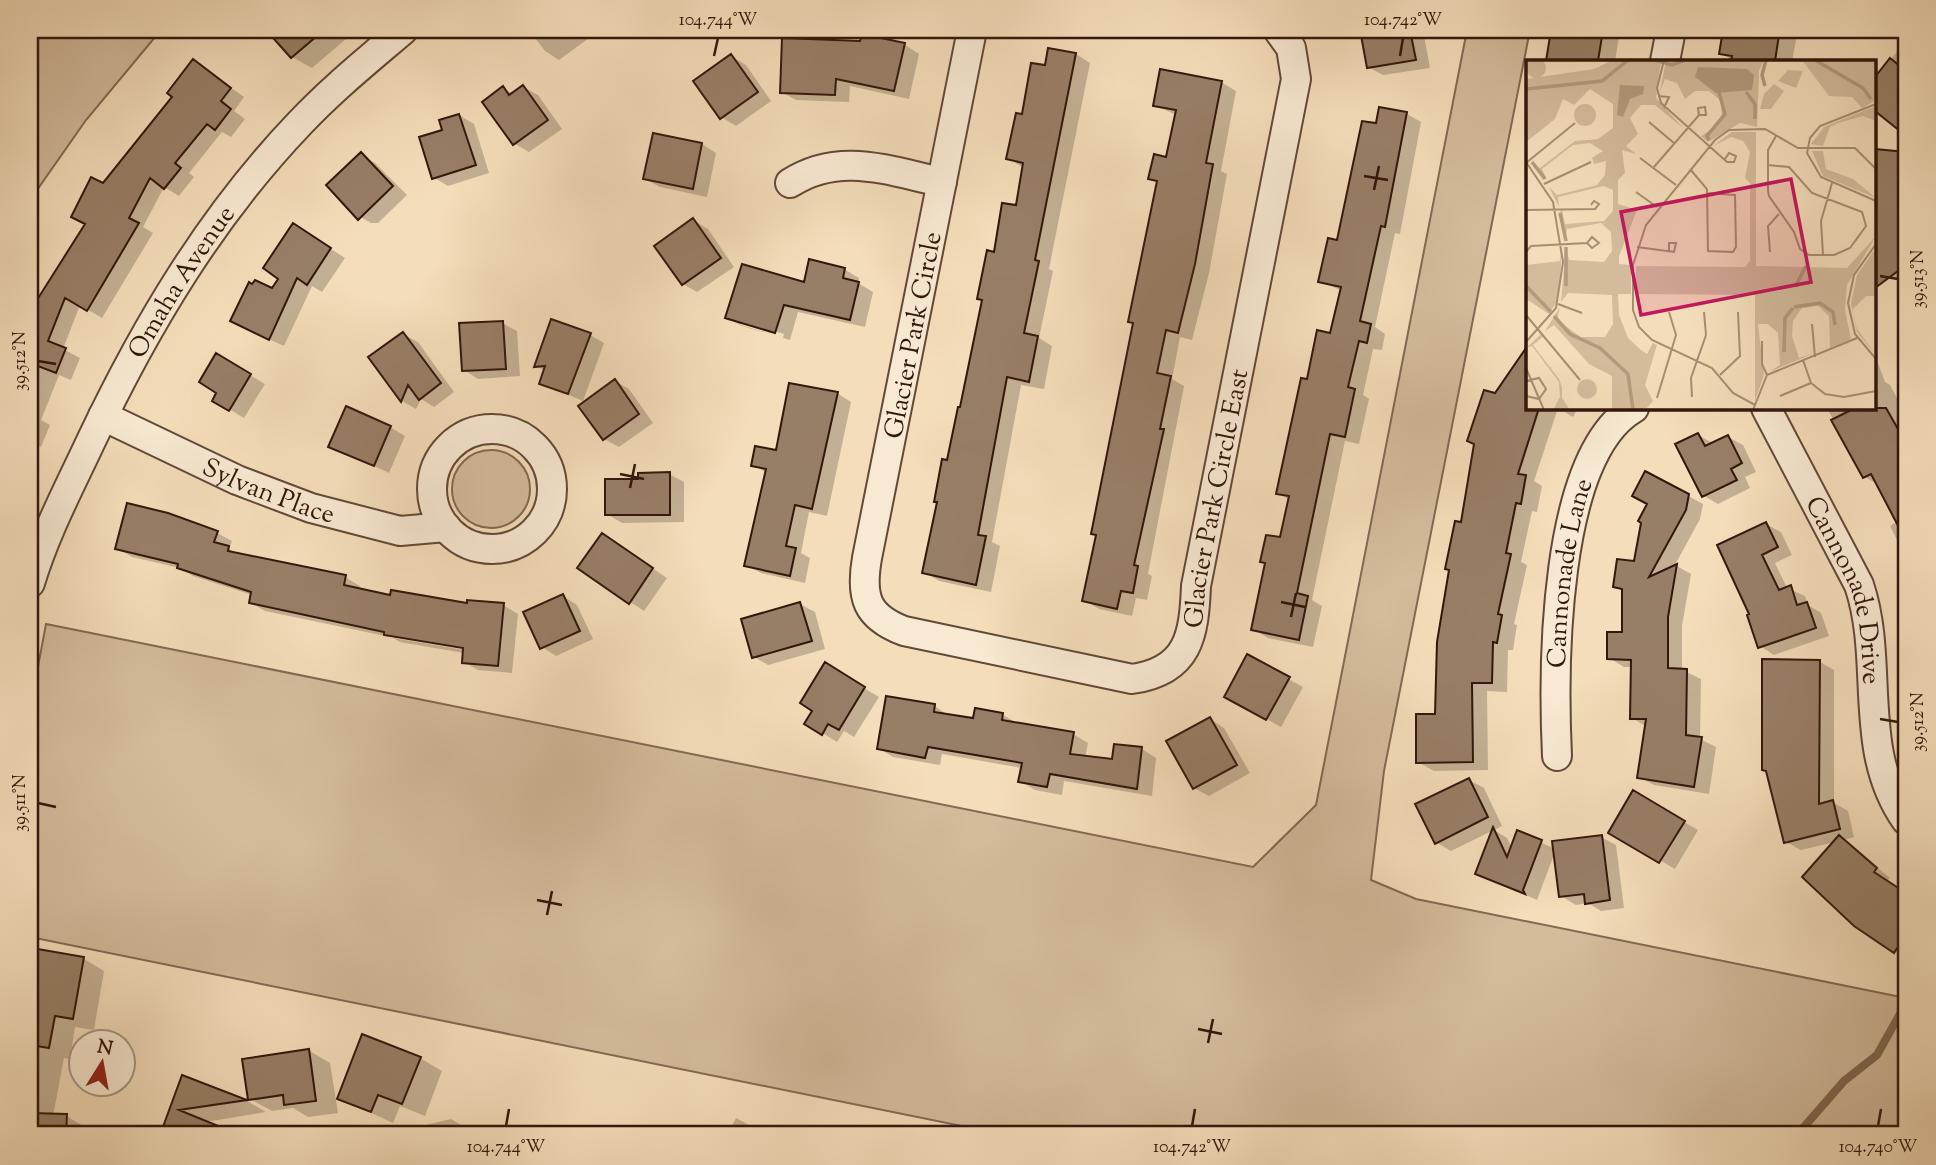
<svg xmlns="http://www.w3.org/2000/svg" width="1936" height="1165" viewBox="0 0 1936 1165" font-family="'Sorts Mill Goudy',serif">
	<rect width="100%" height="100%" fill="#f4ddba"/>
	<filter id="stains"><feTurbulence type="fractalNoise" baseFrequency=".00286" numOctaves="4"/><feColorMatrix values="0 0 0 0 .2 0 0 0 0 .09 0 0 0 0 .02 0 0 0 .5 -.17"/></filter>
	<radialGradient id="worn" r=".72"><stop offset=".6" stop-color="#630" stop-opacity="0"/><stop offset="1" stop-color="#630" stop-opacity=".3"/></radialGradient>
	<!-- green -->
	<path fill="#d3bb9c" stroke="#826954" stroke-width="2" d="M30 30H161L86 120 30 200Z
		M1467 30H1530L1384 771 1371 880 1416 899 1906 998V1135H1006L30 937V709L46 624 1253 867 1316 805Z
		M452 489a39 39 0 1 1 78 0a39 39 0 1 1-78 0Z"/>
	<!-- shadow -->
	<path fill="#0003" fill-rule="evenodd" d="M269 30H337L346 39 312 68 292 57Z
		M529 30H600L559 60 545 51Z
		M1362 30H1423L1430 68 1383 75 1368 67Z
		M1559 30H1631L1629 39 1619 37 1615 61H1547L1549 53 1554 54Z
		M1725 30H1798L1792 61H1733L1721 53Z
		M863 36 905 45 919 54 909 99 850 86 849 102 796 100 782 92 862 43Z
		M1906 40V134L1875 109V80Z
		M1076 54 1090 63 1049 269 1053 271 1039 338 1052 346 1044 389 1021 385 992 542 1000 546 991 592 939 581 924 572 995 254 1017 207 1022 167 1008 158 1046 67Z
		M731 56 746 65 771 101 736 126 721 117Z
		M193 61 244 97 234 111 245 119 231 137 222 132 189 173 194 177 179 196 164 187 143 227 153 233 102 318 80 305 63 349 80 358 71 380 59 375 41 420 50 425 41 447 30 443V315L87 224 104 186 174 97Z
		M1221 82 1236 91 1221 171 1227 174 1209 273 1192 340 1180 337 1172 379 1184 386 1148 574 1152 576 1147 600 1136 598 1132 616 1099 609 1084 600 1158 183 1150 178 1167 159 1176 115 1155 105Z
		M523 87 538 95 562 129 529 152 515 144 503 88 513 94Z
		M1381 109 1407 114 1421 122 1400 234 1395 233 1375 327 1385 334 1382 350 1373 349 1363 395 1369 399 1359 444 1345 441 1312 600 1322 606 1313 647 1268 638 1253 629 1281 539 1290 500 1278 493 1308 381 1332 335 1342 291 1320 281 1338 242Z
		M459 115 474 124 489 173 448 186 433 177 444 131Z
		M654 135 702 144 716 153 707 197 660 187 645 179Z
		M1875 150 1906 154V208L1875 205Z
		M361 155 375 163 407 195 378 223H371L355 214Z
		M1901 209 1906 212 1904 285 1890 276 1875 256V228Z
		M693 220 708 229 734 267 697 292 683 284Z
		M308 234 345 258 322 292 312 286 284 346 250 331Z
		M844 269 859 278 858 283 873 292 865 327 798 312 790 340 742 326 727 318ZM741 321 784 334 783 338 741 325Z
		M502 323 517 331 520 376 478 379 464 370Z
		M403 334 418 342 454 392 434 407 421 399 416 409 402 401 370 358Z
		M590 335 604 343 583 401 541 383 545 371 536 366Z
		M1528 348V408H1578L1573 417 1558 408 1534 481 1542 486 1537 512 1532 511 1521 562 1527 565 1514 624 1517 625 1513 650H1508L1507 692 1487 691 1488 770 1434 771 1418 762 1437 716 1462 524 1496 395Z
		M216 355 265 384 244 418 214 400 219 392Z
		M1875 355 1885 382 1890 385 1906 415V551L1901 548 1890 526 1898 521 1879 485 1865 477 1827 408H1875Z
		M615 381 629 389 653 423 619 447 604 439Z
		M837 393 851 402 827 516 809 512 801 553 810 558 805 583 761 573 746 565 767 473 753 465 778 452Z
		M390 427 405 436 389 473 331 446Z
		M1698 435 1713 443 1728 437 1743 445 1756 472 1745 477 1750 488 1718 504 1704 496Z
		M1646 473 1703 504 1700 519 1675 565 1691 574 1682 626V670L1701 679 1700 739 1716 747 1709 794 1654 785 1639 777 1647 727 1632 718 1633 667H1624L1609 658 1624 634V592L1615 586 1636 563 1649 504Z
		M669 474 684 482V522L622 523 607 514 640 481Z
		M1766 524 1781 532 1792 555 1775 563 1787 588 1805 596 1808 605 1821 613 1829 636 1774 655 1760 646 1752 615Z
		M217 533 232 541 229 549 240 555 345 577 360 586 359 590 392 597 503 605 518 614 512 673 478 670 464 662V653L400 642 393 638 471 651 472 647 386 633 390 637 265 611 251 603 252 595 193 576 180 568 132 557 117 548Z
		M603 535 667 578 644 611 630 602Z
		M563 596 577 605 593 639 556 656 542 647Z
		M800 604 815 612 825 649 768 665 754 657Z
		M1248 657 1303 687 1281 727 1241 705Z
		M1820 662 1834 670V803L1848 811 1854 837 1844 840 1890 878 1887 881 1906 894V957L1895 951 1835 842 1801 850 1786 842 1769 773 1763 769Z
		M825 665 879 697 854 737 844 731 837 742 806 723 814 710Z
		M935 706 949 716 975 720 1003 715 1017 723 1073 734 1088 743 1085 758 1114 761 1142 749 1156 758 1152 796 1064 781 1062 795 1035 790 1020 781 1022 768 942 754 940 765 893 757 878 748Z
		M1210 719 1224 728 1250 773 1209 796 1194 788Z
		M1469 780 1484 788 1502 826 1451 851 1436 842Z
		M1634 793 1698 830 1675 869 1611 832Z
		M1494 830 1507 838 1512 848 1518 832 1555 849 1601 837 1616 845 1624 908 1601 911 1588 903 1576 905 1561 896 1555 852 1537 900 1477 873Z
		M34 950 84 959 104 971 94 1030 75 1027 70 1059 64 1058 53 1116H66L87 1128 86 1135H30V974Z
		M308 1050 330 1063 338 1113 308 1117 293 1108 272 1111 250 1099Z
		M420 1058 442 1071 425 1116 400 1106 393 1123 339 1098Z
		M183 1078 247 1101 266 1112 205 1122 239 1135H165L162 1134Z
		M736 1118 768 1135H727Z
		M451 1119 470 1130 471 1135H423L421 1126Z"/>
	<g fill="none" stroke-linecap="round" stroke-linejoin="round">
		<!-- stream -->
		<path stroke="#7f6650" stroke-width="8" d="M1797 1135 1844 1081 1877 1055 1906 1003"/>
	</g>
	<!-- building -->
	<path fill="#977e66" stroke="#32170b" stroke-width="2" d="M266 30H324L291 58Z
		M1360 30H1410L1416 60 1367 68Z
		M1551 30H1603L1598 61H1546Z
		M1723 30H1748L1779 35 1775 61H1731L1732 56 1719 54Z
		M862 34 905 43 894 91 836 79 835 95 780 93 782 38 860 41Z
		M1048 48 1076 53 1035 260 1039 261 1024 333 1038 336 1029 382 1007 377 978 535 986 536 976 585 922 573 937 502H934L942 459 947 460 958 407H960L982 300 977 299 987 250 994 252 1002 203 1016 205 1023 163 1006 159 1016 113 1022 114 1031 63 1045 65Z
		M731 54 758 92 720 119 693 81Z
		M1890 58 1906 71V136L1875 111V77Z
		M193 59 231 88 221 101 231 109 215 130 207 124 175 163 181 168 164 189 150 178 129 218 139 223 87 311 65 298 48 341 66 348 56 373 38 366 30 384V311L85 224 71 217 91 177 103 183 172 97 167 93Z
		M1160 69 1222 81 1206 163 1213 164 1195 264 1178 333 1166 330 1157 373 1171 376 1160 429H1164L1134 565 1138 566 1133 593 1121 591 1117 609 1082 601 1096 535 1091 534 1133 323 1128 322 1157 181 1148 179 1154 154 1166 157 1176 110 1153 106Z
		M523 85 548 120 513 145 482 102 503 86 509 95Z
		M1379 107 1407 112 1385 227 1381 226 1360 321 1371 324 1367 343 1359 341 1348 387 1355 389 1345 437 1330 434 1297 593 1308 596 1299 640 1251 630 1265 563 1260 562 1266 535 1280 537 1289 496 1276 494 1301 378 1307 379 1317 330 1330 333 1341 287 1318 282 1328 238 1337 240 1362 121 1376 123Z
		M459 114 476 165 432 179 419 137 442 130 439 120Z
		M653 133 702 143 693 189 643 179Z
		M1875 149 1906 152 1899 234 1906 229V265L1875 288Z
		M361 152 393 186 358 220 326 185Z
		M693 218 721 258 682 285 654 246Z
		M293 223 331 248 307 285 297 278 269 340 230 321 249 282 252 284 255 280 272 288 278 279 263 268Z
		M809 259 845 268 843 278 859 282 850 320 784 305 775 333 725 318 742 264 804 282Z
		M551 319 591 333 568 394 539 384 545 366 534 367Z
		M503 321 506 369 462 371 459 323Z
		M403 332 441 383 419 400 408 385 401 402 368 357Z
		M1528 345V408H1539L1518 474 1526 475 1521 504 1516 503 1506 553 1511 554 1498 614 1502 615 1497 643 1493 642 1492 683H1472L1473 762 1416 763V714H1435L1437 642 1449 570 1445 569 1455 521 1461 522 1474 444 1467 441 1484 390 1495 393Z
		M216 353 251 374 229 411 212 401 216 393 199 382Z
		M615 379 639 414 603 440 578 406Z
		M789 383 838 392 812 509 795 505 786 546 796 548 790 576 744 566 766 469 751 466 755 446 776 450Z
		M346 406 391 426 374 466 328 447Z
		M1855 408H1886L1906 443V541L1871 474 1863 478 1831 420Z
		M1698 433 1705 446 1728 435 1742 463 1731 469 1737 480 1702 497 1675 444Z
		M1645 471 1689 494 1686 510 1649 577 1677 564 1668 617V668L1687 669 1686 735 1702 737 1694 787 1637 778 1646 719H1630L1631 660 1607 659V632H1622V589L1613 587 1617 559 1634 561 1641 523 1638 521 1647 504 1632 496Z
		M670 472V515H605V479H638V473Z
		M127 503 168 513 218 531 214 542 229 546 228 551 346 575 344 585 390 595 391 590 467 603V600L504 603 498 666 462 663 463 648 384 635V632L249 603 251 592 177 568 178 564 115 549Z
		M1766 522 1778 547 1762 555 1779 590 1791 585 1797 605 1807 602 1816 628 1758 648 1747 615 1749 614 1717 545Z
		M602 533 653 568 629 604 577 568Z
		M563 594 580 631 540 649 523 612Z
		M800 602 812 641 752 658 741 619Z
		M1247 654 1290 677 1266 720 1224 697Z
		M1762 659 1820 660 1819 804 1833 800 1840 829 1784 843 1766 771 1762 770Z
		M825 662 865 687 839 730 828 724 822 735 804 724 812 711 800 703Z
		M886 696 935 704 934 712 973 718 975 708 1003 713 1002 720 1074 732 1070 754 1112 759 1114 744 1142 747 1137 789 1050 774 1047 787 1018 782 1022 763 928 747 925 758 877 749Z
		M1210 717 1237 765 1193 789 1166 741Z
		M1469 778 1488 817 1435 844 1415 804Z
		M1633 790 1685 821 1659 863 1608 833Z
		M1493 827 1507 857 1517 830 1542 840 1523 890 1525 894 1475 874Z
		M1602 835 1610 900 1585 904 1584 894 1559 897 1552 841Z
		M1839 835 1877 868 1874 872 1906 893V934L1894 953 1854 926 1802 877Z
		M32 948 84 957 73 1019 55 1016 49 1048 30 1045Z
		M362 1034 421 1057 402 1104 378 1095 371 1112 337 1099Z
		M309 1049 316 1101 284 1105 283 1095 248 1100 242 1059Z
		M182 1075 247 1100 179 1110 240 1135H160Z
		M30 1113 67 1114 66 1135H30Z"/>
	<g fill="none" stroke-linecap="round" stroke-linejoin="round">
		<!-- minor casing -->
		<g stroke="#624837" stroke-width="32">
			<g id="minor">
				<path id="s1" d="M972 30 867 558C860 598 867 617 904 631L1132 679C1189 671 1194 635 1196 586L1296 79 1291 48 1278 30"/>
				<path d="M1665 61 1671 30"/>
				<path d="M790 183C840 151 888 171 942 182"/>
				<path id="s2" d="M1766 408 1859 585C1885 662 1856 749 1906 820"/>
				<path id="s3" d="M103 416 237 480 311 508 400 531 446 527"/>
				<circle cx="492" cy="489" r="60"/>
				<path id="s4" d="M30 583C45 533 69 488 91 441 146 325 211 216 300 123 332 89 368 60 403 30"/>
				<path id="s5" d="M1557 756C1553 672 1552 455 1634 408"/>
			</g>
		</g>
		<!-- minor -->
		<use href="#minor" stroke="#f8e9d2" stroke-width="28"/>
	</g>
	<!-- ticks -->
	<path fill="none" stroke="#32170b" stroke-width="2.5" d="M714 56 718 38M1400 56 1403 38M1364 176 1388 180M1374 190 1379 166M1880 276 1898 279M38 361 56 364M620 474 644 479M630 488 635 464M1281 602 1305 607M1291 617 1296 593M1880 719 1898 722M38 803 56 807M537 900 562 905M547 915 552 891M1198 1029 1222 1034M1208 1043 1213 1019M506 1126 509 1109M1192 1126 1195 1109M1878 1126 1881 1109"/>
	<g text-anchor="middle" stroke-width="6" stroke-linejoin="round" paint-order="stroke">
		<!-- street labels -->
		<g font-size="26" fill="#32170b" stroke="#f8e9d2">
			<text dy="9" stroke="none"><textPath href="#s4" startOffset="338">Omaha Avenue</textPath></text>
			<text transform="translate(912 335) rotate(-79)" y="9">Glacier Park Circle</text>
			<text dy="9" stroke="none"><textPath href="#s3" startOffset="182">Sylvan Place</textPath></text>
			<text dy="9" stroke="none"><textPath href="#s1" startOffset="1080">Glacier Park Circle East</textPath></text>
			<text dy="9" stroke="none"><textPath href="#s5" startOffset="184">Cannonade Lane</textPath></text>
			<text dy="9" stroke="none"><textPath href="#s2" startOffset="201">Cannonade Drive</textPath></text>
		</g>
	</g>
	<!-- overview -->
	<g transform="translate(1526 60)">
		<rect width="350" height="350" fill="#f4ddba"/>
		<path d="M0 8a10 10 0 1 1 20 0a10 10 0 1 1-20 0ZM87 0H135L130 38 157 68 129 45H115L104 58 112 74 100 86 110 94 96 90 99 113 92 120V144L111 150 93 196V204L105 205V234H92L93 255 102 278 115 290 121 294 127 283 131 285 119 325 127 341 119 350H86V316L63 304 28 265 19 271 34 247 31 260 55 277H79L87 264 86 235 42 233 35 242 40 186 43 200 78 202 86 191 85 172 75 163 41 169 39 182 33 153 36 150 39 164 78 161 87 151V130L78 126 32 137 33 147 23 127 31 135 71 125 79 115 80 101 68 104 66 98 77 91 64 83 47 85 16 109 21 120 5 103 14 108 49 81 72 79 87 68V44L64 29 48 45 37 39 29 59 0 82V19L68 9ZM140 0H238L233 11 231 67 214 63 182 82 175 76 190 66 196 54 194 40 183 31H169L159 39 151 23 139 19 134 32ZM276 0H350V40L336 48 326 37 303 36ZM262 10 277 11 270 28 252 21ZM248 24 258 31 245 49H234L238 34ZM48 55a11 11 0 1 1 22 0a11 11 0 1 1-22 0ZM350 46V61L337 56 312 63 304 67 297 86 285 84 298 67ZM206 72H230V206L321 208 350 176 321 225 319 250 325 279 304 288 303 256 292 246 276 248 267 261 266 276 273 298 286 294 243 312 254 305 252 273 242 264H232L238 315 229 341V235L110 234V206L219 207 224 201V123L219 118 224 92 217 81 205 77 187 86ZM286 91H297L300 109 327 119 350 138 297 116ZM34 187 35 206 31 241 16 266 23 254 0 239V205L34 201ZM350 188V236H340L326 250 331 269 350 295 331 272 325 244 331 215ZM15 274 18 276 7 285 33 319 36 327V338L44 350H27L34 337 33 322 6 286 0 288ZM51 329a10 10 0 1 1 20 0a10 10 0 1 1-20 0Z" fill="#d3bb9c"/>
		<path d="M172 7 221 9 228 15 226 30 190 33 169 17ZM94 25 118 26 117 34 104 39 97 57 91 55Z" fill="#b29a7e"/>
		<path fill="none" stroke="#b29a7e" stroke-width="3.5" d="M129 0 146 5 159 0M289 0 337 28 345 39M239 26 236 15 240 0M0 29 76 21 102 0M220 32 229 44V59M183 80 181 76 199 54 193 32M6 102 19 119M34 153 40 181M0 226 25 252M40 226V187M269 227 280 206M268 247 294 243 307 252 309 265M28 256 44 274 74 288 102 314 107 350M258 292 259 258 267 248"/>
		<path fill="none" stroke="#a68e74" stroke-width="2" d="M138 0 131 28 135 43 201 102H208L210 96 203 93 199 99M132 36 143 37 138 48M350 44 294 66 284 78 281 93 295 117 350 141M123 62 148 83M114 98 150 125M0 102 27 142 37 202 30 248 0 282M0 103 49 63M242 105 263 107 286 133 336 152 340 166 324 188 308 195H283L274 189 268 172 243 136 242 131V90L250 76M128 107 173 55H180L179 47 172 48 173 55M164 109 181 129 182 191 207 192 210 187 209 135 181 133M18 124 65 102M110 132 131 147M0 150 69 149 73 144 68 141 65 145M350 184 328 215 322 243 329 274 350 299M111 187 148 192 150 183H143V191M0 192 5 186 61 183 66 177 73 183 66 188 61 183M244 192 242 166 253 154M297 195 295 161 306 123M32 244 56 253M0 255 54 320M286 264 289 297M236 281V304L241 315M277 300 285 323 299 334 318 337 350 331M0 308 18 350M194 315 214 296 212 252M0 321 13 318 20 329 13 339 0 336M254 336 285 323M166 337 165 318 180 275 178 252M131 338 150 275 143 252M229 345 207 333 186 308 126 280 113 267 107 250V205L120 165 189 80 203 70 239 69 272 88H329L350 109M227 350 241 315 331 278"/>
		<path fill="#c2185b" fill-opacity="0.15" stroke="#c2185b" stroke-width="3.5" d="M265 119 285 222 115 255 95 152Z"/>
		<rect width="350" height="350" fill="none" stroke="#32170b" stroke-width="3.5"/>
	</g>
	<!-- margin -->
	<rect width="1936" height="1165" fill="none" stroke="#f4ddba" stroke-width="77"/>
	<!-- north arrow -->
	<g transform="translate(102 1063) rotate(11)"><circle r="33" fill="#f8e9d2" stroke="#a99582" stroke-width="2"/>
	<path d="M0-5L12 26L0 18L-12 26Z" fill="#8f2418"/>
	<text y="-10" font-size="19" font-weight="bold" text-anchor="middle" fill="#32170b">N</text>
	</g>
	<rect x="38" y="38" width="1860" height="1088" fill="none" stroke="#32170b" stroke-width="2.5"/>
	<g font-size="18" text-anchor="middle" fill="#32170b">
		<text x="718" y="25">104.744°W</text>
		<text x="1403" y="25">104.742°W</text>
		<text transform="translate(1917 279) rotate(-90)" y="6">39.513°N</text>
		<text transform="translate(19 361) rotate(-90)" y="6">39.512°N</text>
		<text transform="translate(1917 722) rotate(-90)" y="6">39.512°N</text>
		<text transform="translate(19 803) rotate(-90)" y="6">39.511°N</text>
		<text x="506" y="1152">104.744°W</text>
		<text x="1192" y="1152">104.742°W</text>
		<text x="1878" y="1152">104.740°W</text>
	</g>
	<rect width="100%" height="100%" filter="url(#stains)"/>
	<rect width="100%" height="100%" fill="url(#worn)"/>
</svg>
